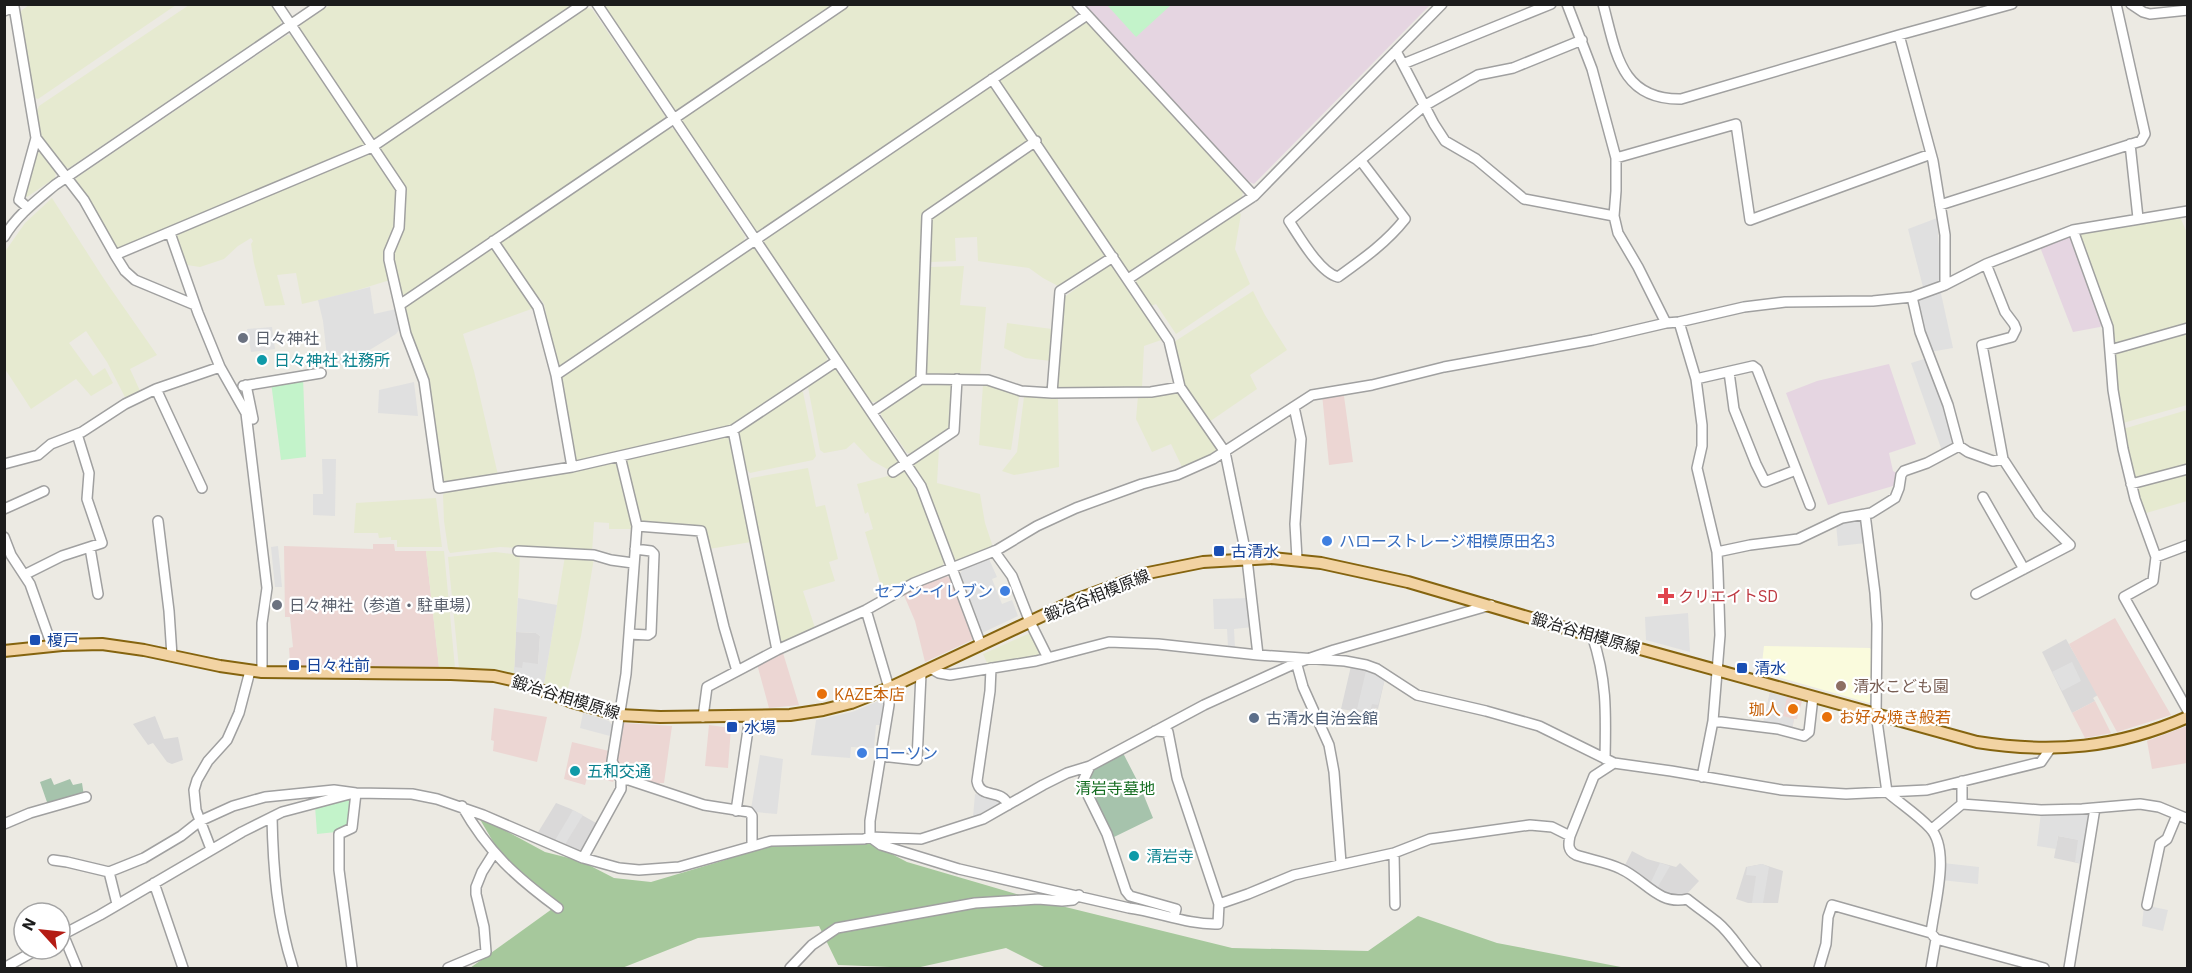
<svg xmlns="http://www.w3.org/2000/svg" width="2192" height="973" viewBox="0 0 2192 973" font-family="'IBM Plex Sans','Noto Sans JP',sans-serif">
	<rect width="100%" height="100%" fill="#eceae3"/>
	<!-- residential -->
	<path fill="#dad9d9" d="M516 632 536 633 540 636 538 665 534 681 514 674Z
		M2066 639 2098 695 2093 698 2095 701 2072 713 2042 652Z
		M1351 666 1367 669 1385 678 1378 709 1375 708 1371 714 1341 709Z
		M155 716 164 739 178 737 183 760 172 764 167 762 153 743 148 745 133 724Z
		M556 803 571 809 598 824 582 850 576 851 537 834Z
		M2058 836 2086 841 2082 864 2054 858Z
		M1632 851 1647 859 1676 867 1680 863 1699 881 1684 897 1663 895 1624 867Z
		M1762 864 1783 871 1778 903H1748L1736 899 1746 867Z"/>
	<!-- commercial -->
	<path fill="#ecd6d3" d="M1340 392 1344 396 1353 462 1329 465 1322 394Z
		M373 544H394L395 551H426L439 667 297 666V662L290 663 289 648 293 647 290 617H285L284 546 373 549Z
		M945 575 950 578 973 637 972 640 925 662 915 621 903 593Z
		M2115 618 2171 715 2117 732 2069 644Z
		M783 653 799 705 769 708 757 664Z
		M1770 692 1802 701 1797 719H1794L1792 730 1763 724Z
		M2095 701 2111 733 2085 738 2072 713Z
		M494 708 547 717 537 762 493 751 494 741 491 740Z
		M624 723 672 726 664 783H660V787L623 775 616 757 620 726Z
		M709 725 731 728 728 768 705 766Z
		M2187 726V763L2152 769 2147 741Z
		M572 742 609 751V767L615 777 613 782 591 776 587 778 585 785 564 779Z"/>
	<!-- industrial -->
	<path fill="#e5d5e1" d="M1082 5H1430L1254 184 1247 181Z
		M2067 236 2072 239 2091 292 2102 324 2100 327 2073 332 2040 247Z
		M1889 364 1916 444 1889 453 1893 471 1897 473 1893 486 1828 505 1786 393 1817 381Z"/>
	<!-- education -->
	<path fill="#fafbdd" d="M1764 646 1870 648 1873 652 1872 700 1869 703 1761 672Z"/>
	<!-- farmland -->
	<path fill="#e6ead0" d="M1070 4 1076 11 1075 17 760 232 755 231 682 123 684 117 849 5Z
		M29 5H176L38 99 33 97 20 14 22 10Z
		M189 5H271L281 20V25L69 168 64 167 42 140 37 111 39 106Z
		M330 5H576L377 139 371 138 299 32 300 25Z
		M602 5H834L679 111 673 109Z
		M586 8 592 9 665 116 663 121 406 296 402 294 393 259 394 250 403 229 406 188 380 151 382 145Z
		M1088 22 1243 192 1242 197 1133 272 1127 271 1000 83 1001 77 1083 23Z
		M287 35 293 36 365 142 364 147 120 248 116 247 84 193 76 183V178Z
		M988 86 993 87 1028 137 1027 143 922 215 918 371 916 377 878 402H871L764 244 765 237Z
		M669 127 674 129 745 236 744 241 561 367 557 365 544 304 540 298 538 299 501 244 502 240Z
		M1030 148 1035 149 1106 253 1105 258 1066 283 1058 286 1043 278 1029 268 978 261 977 237 955 238 956 261 931 262 928 259 931 218Z
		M37 152 42 153 56 172 55 178 27 197 22 195Z
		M368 153 373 154 398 191 390 280 348 293 302 304 296 273 277 275 285 305 265 306 254 263 251 244 253 241 251 238 238 246 224 259 200 267 187 265 177 237 178 232Z
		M52 198 104 279 157 355 130 369 141 393 127 401 107 362 86 331 69 343 93 376 105 368 113 383 91 396 76 379 31 409 5 369 4 253 25 223Z
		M1236 211 1241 214 1235 249 1250 284 1176 334 1156 304 1151 306 1136 283 1137 278Z
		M2180 217 2187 233V324L2117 343 2113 341 2112 325 2078 237 2080 233 2129 223Z
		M490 248 494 249 534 308 463 334 474 371 498 475 446 483 442 480 426 373 407 328 404 309 406 305Z
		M749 248 755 249 828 356 826 362 733 426 577 461 574 459 560 380 562 375Z
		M1110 264 1113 265 1164 339 1144 346 1142 388 1060 389 1056 385 1063 298Z
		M964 266 960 305 986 307 980 376 927 374 923 371 928 271 931 267Z
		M1253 291 1265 315 1287 350 1250 375 1257 389 1209 422 1183 385 1174 342Z
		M1007 323 1052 329 1051 361 1025 358 1004 348Z
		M2187 333V405L2123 423 2117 388 2114 356 2118 353Z
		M831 368 837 369 898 460 897 465 892 468 887 469 871 460 854 442 846 449 824 453 820 450 808 387 810 383Z
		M921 381 949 383 952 386 949 429 912 454 907 453 881 415V408Z
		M983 384 1016 393 1019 397 1011 450 979 445Z
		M798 390 803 392 816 456 813 460 750 473 746 469 739 434 740 430Z
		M1174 391 1179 393 1217 448 1216 453 1183 469 1171 444 1152 452 1136 419 1138 396Z
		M1028 394 1058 397 1059 467 1014 475 1002 471 1017 452 1024 397Z
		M2187 410V465L2139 479 2134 476 2123 429Z
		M727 434 732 438 751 542 709 549 704 527 641 523 638 521 626 463 628 458Z
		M935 446 939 448 937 483 980 494 985 523 992 544 990 549 959 561 955 560 927 488 914 466 915 459Z
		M615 462 619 464 634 529H609V523L594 522 592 552 500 547 450 553 448 549 444 521 443 495 446 491Z
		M808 468 816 507 825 505 838 559 829 562 835 581 803 591 815 628 783 643 780 641 749 482 751 478Z
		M900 469 904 470 921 499 944 562 942 568 914 578 884 596 865 532 873 529 868 512 865 514 857 484 892 475Z
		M2187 473V501L2143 514 2138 491 2140 487Z
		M436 498 442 547H397V540H391V537L379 538 378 533H354L356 503Z
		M426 551H444L455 668 439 667Z
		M495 552 520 555 514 674 483 669 459 668 448 557Z
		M565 556 594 558 581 636 567 692 544 684Z
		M1032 632 1044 656 988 665 983 654Z"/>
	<!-- forest -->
	<path fill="#a6c89c" d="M478 816 545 852 581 861 614 878 651 882 725 860 755 846 869 842 907 862 1037 900 1232 948 1368 951 1418 916 1497 943 1626 968H1046L1006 948 916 968 838 965 819 926 698 938 622 968H470L552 909 512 874Z"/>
	<!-- cemetery -->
	<path fill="#a6c3ac" d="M1123 753 1140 786 1153 818 1112 838 1086 785C1089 766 1108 760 1123 753Z
		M51 778 54 785 70 779 73 785 82 783 84 796 48 805 40 782Z"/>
	<!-- park -->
	<path fill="#c3f3ca" d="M1107 5H1171L1136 37Z
		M303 377 306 457 281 460 271 382Z
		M348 800 352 802 350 825 336 832 317 834 315 806Z"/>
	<!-- parking -->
	<path fill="#e0e0e0" d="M1937 218 1941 277 1939 281 1923 287 1908 229Z
		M370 287 374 314 396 309 399 330 396 334 348 363 331 368V365L328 366 323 321 318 300Z
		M1940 289 1953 348 1930 352 1922 328 1917 300Z
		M272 327 275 349 251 352 247 329Z
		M1927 358 1944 404 1955 442 1953 446 1946 450 1941 448 1911 363Z
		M414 382 418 416 378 413 379 390Z
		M322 459H336L335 516 313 515V494H323Z
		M1863 519 1866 543 1838 546 1836 523Z
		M278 546 282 587H275L271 547Z
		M989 559 997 577 992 579 1002 604 1012 600 1018 616 982 633 960 574 963 569Z
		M518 598 557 605 544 684 534 681 535 679 514 674V667L522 668 523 662 538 664 540 636 536 633 516 632Z
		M1250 598 1253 627 1234 629 1235 648 1228 647 1227 629H1214L1213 599Z
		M1688 613 1690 652 1646 640 1645 617Z
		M2072 662 2081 681 2062 691 2052 672Z
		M1366 671H1373L1379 675V678L1385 679 1378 705 1372 704 1370 712 1357 709Z
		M1770 692 1787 697 1783 716 1794 719 1792 730 1763 724Z
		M879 701 885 702 881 725H876L874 748 851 747 850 758 811 755 816 720 852 712Z
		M583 713 609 721 612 725 610 736 580 728Z
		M760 755 783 759 777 814 754 812 751 809Z
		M975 794 999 798 1002 799 1001 804 973 817Z
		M573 810 583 815 564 846 554 842Z
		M2088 811 2091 815 2082 864 2075 862 2078 840 2058 836 2056 849 2037 846 2041 812Z
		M1660 863 1670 866 1656 890 1650 884Z
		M1943 863 1979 867 1978 884 1941 880Z
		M1762 864 1769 867 1763 903H1752L1756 876 1746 875 1747 867Z
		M2144 905 2168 910 2163 931 2142 926Z"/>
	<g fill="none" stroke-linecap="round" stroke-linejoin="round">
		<!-- minor casing -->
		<g stroke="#a0a0a0" stroke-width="12">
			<path id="minor" d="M277 4 401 189 399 228 389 252V260L406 334 424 381 439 488 572 467 733 430 837 361
				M597 4 921 486 981 645
				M1077 4 1254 196
				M1567 4 1592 69 1616 158V191L1614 216
				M1603 4C1616 52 1620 100 1681 99L1899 35 2012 4
				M2131 4 2143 12 2150 14 2188 10
				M4 11 14 7 36 138 84 200 115 255 372 147 583 4
				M1899 35 1933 161 1945 235V285
				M1396 51 1434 124 1445 141 1476 159 1524 199 1614 216 1618 233 1638 267 1666 323
				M1403 64 1551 4
				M992 79 1169 341 1180 387 1225 452 1247 559 1258 655
				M2130 144 2138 218
				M1616 158 1736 124 1750 220 1931 154
				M1361 161 1405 219C1386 243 1363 259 1338 277 1320 273 1299 236 1289 221L1424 106 1478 75 1513 68 1582 40
				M1940 205 2141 141 2145 134 2116 4
				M28 208 19 200 36 138
				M2073 230 2108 327 2113 390 2123 449 2135 499 2156 557 2153 581 2124 597 2188 711
				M170 233 198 313 220 367 246 413 267 588 262 623V672
				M4 237C17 215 36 201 55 185L321 4
				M493 241 538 307 556 375 572 467
				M115 255 125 271 135 280 195 305
				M1128 279 1254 196 1442 4
				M1912 297 1920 332 1948 405 1959 446 1968 452 1993 461 2003 459
				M401 304 843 4
				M1679 322 1696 379 1702 425V446L1697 468 1717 552 1718 572 1720 635 1713 721 1702 777
				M2110 350 2188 328
				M1729 372 1734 409 1756 464 1765 482 1796 470
				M556 375 1087 15
				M921 379 927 216 1036 141
				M1696 379 1753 366 1757 369 1810 505
				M246 385 253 419
				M243 386 321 373
				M156 389 202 488
				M1052 393 1060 291 1113 257
				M1294 407 1301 439 1295 524 1297 559
				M872 412 921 379 988 380 1021 391 1052 393 1151 392 1180 387
				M733 430 777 650
				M4 464 38 455 51 444 82 432 125 404 156 389 220 367
				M893 472 954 431 957 379
				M2131 484 2188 469
				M1983 497 2024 569
				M4 509 44 491
				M1865 514 1875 593 1877 624 1876 714 1887 792C1901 804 1918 815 1930 828 1951 850 1934 906 1931 933
				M158 521 169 611 172 656
				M637 526 701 531 724 627 737 671
				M4 537 11 555 30 584 52 646
				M90 548 98 594
				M518 551 594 555 611 560 633 563
				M994 551 1012 576 1030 622 1048 658
				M1717 552 1750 545 1798 539 1842 518 1871 513 1895 498 1899 488 1901 475 1904 471 1927 463 1959 446
				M2156 557 2188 545
				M24 575 62 556 102 543 87 499 89 473 77 434
				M1976 594 2070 545 2039 514 2003 459 1982 345 2012 337 2016 329 2014 324 2005 312 1986 264
				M866 610 889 688V705L870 821V837
				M629 634 648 635 651 633 654 554 651 551 635 549
				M1592 635C1607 680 1606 712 1605 759
				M1295 658 1303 687 1329 745 1334 772 1341 863
				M991 668 990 691 977 781C980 800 1002 788 1008 805
				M932 669 939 673 950 675 1036 661 1109 642 1158 644 1258 655 1345 661 1366 665 1377 669 1417 695 1486 711 1539 726 1614 763 1671 771 1782 790 1846 794 1927 790 2041 762 2050 749
				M703 717 707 687 777 650 866 610 914 583 997 550 1037 526 1076 508 1142 484 1177 475 1213 459 1312 395 1372 385 1444 367 1593 340 1666 323 1679 322 1744 307 1785 302 1873 301 1912 297 1945 285 1986 264 2073 230 2188 211
				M1713 721 1778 729 1804 736 1809 732 1813 697
				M1155 731 1168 732 1177 778 1219 904
				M881 756 917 760 921 674
				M1090 766 1082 783 1107 834 1126 891 1130 896 1176 909 1174 917
				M621 780H629L704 805 749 812 752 816V845
				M1962 804 2041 810 2082 809 2140 804 2159 807 2188 819
				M462 806C488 852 516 877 558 908
				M736 811 750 716
				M272 817C273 869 277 918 293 968
				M4 824 30 813 86 797
				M1932 829 1962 804V781
				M1570 836 1594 776 1614 763
				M870 837 881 845 959 869 1129 908C1159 912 1188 925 1218 924L1219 904 1248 894 1294 875 1394 853 1430 839 1530 825 1552 827 1570 836C1568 845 1568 851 1576 855 1591 860 1607 862 1621 869 1644 879 1659 906 1687 899 1697 907 1707 914 1717 922 1733 935 1742 954 1756 968
				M211 849 196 810 194 790 197 780 208 761 227 740 239 713 250 671
				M1394 853 1395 905
				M583 858 621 789V780L612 761 626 674 637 526 620 456
				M53 860 67 862 109 872 144 858 181 836 200 821 233 806 265 797 334 790 356 793 412 794 437 799 483 815 583 858 619 868 639 870 679 867 771 841 864 839 870 837 921 839 983 819 1043 785 1067 773 1090 766 1204 705 1296 663 1334 650 1491 605
				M109 872 117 904
				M154 883 183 968
				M2147 905 2160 844 2167 839 2177 815
				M63 934 77 968
				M60 936 100 915 242 832 282 812 350 794
				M4 968 38 949
				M352 968 339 870V834L352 828 356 793
				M448 968 486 952 484 927 476 894V887L482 872 494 853
				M790 968 812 945 837 928 975 903 1038 899 1062 901 1073 900 1079 895
				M1819 968 1826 944 1828 917 1832 905 1931 933 1936 939 2044 968
				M1931 968 1936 939
				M2069 968 2095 808"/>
		</g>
		<!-- major casing -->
		<g stroke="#85640f" stroke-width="14">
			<path id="major" d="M4 651 62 645 102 644 144 650 220 666 262 672 451 674 494 676 516 681 572 702 619 715 660 717 790 715 823 710 851 703 889 688 1078 599 1148 573 1203 562 1272 558 1321 563 1408 582 1575 631 1977 742C2053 754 2117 748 2188 717"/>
		</g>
		<!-- minor -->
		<use href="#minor" stroke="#fff" stroke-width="9"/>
		<!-- major -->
		<use href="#major" stroke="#f2d3a3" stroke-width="10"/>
	</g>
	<!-- markers -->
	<g fill="#6b7280" stroke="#fff" stroke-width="2">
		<circle cx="243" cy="338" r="6"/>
		<circle cx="277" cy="605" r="6"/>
	</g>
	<g fill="#0f9aa8" stroke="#fff" stroke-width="2">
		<circle cx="262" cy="360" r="6"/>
		<circle cx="575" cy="771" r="6"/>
		<circle cx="1134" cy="856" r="6"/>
	</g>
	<g fill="#3f7fe0" stroke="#fff" stroke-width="2">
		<circle cx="1327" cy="541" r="6"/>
		<circle cx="1005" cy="591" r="6"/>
		<circle cx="862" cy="753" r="6"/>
	</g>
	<g fill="#1a4fb4" stroke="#fff" stroke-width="2">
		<rect x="1213" y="545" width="12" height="12" rx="3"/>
		<rect x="29" y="634" width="12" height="12" rx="3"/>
		<rect x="288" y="659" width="12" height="12" rx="3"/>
		<rect x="1736" y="662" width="12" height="12" rx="3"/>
		<rect x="726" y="721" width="12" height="12" rx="3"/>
	</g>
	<path fill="#e0444e" stroke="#fff" stroke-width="2" d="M1663 587h6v6h6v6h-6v6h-6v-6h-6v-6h6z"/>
	<circle fill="#8d6e63" stroke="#fff" stroke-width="2" cx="1841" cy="686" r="6"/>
	<g fill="#e8710a" stroke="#fff" stroke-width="2">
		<circle cx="822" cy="694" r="6"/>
		<circle cx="1793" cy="709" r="6"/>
		<circle cx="1827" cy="717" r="6"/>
	</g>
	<circle fill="#5c6f8a" stroke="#fff" stroke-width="2" cx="1254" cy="718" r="6"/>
	<g text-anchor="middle" stroke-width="4.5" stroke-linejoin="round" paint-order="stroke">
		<!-- worship labels -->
		<g font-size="16" fill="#5b616d" stroke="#fff" text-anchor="start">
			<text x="255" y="344">日々神社</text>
			<text x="289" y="611">日々神社（参道・駐車場）</text>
		</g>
		<!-- culture labels -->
		<g font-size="16" fill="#0d838f" stroke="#fff" text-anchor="start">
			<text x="274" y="366">日々神社 社務所</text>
			<text x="587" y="777">五和交通</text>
			<text x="1146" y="862">清岩寺</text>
		</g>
		<!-- shop labels -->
		<g font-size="16" fill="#366cbe" stroke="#fff" text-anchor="start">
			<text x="1339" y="547">ハローストレージ相模原田名3</text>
			<text x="993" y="597" text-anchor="end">セブン-イレブン</text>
			<text x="874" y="759">ローソン</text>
		</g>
		<!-- transit labels -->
		<g font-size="16" fill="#164399" stroke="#fff" text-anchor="start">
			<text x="1231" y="557">古清水</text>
			<text x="47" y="646">榎戸</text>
			<text x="306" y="671">日々社前</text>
			<text x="1754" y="674">清水</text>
			<text x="744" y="733">水場</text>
		</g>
		<!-- street labels -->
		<g font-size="16" fill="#1c1c1c" stroke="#fff">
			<text transform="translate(1097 595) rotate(-22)" y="6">鍛冶谷相模原線</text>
			<text transform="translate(1586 633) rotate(16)" y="6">鍛冶谷相模原線</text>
			<text transform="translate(566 697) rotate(17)" y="6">鍛冶谷相模原線</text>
		</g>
		<!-- health labels -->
		<g font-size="16" fill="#be3a42" stroke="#fff" text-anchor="start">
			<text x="1678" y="602">クリエイトSD</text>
		</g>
		<!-- education labels -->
		<g font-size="16" fill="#785e54" stroke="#fff" text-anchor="start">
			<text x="1853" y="692">清水こども園</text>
		</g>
		<!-- food labels -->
		<g font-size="16" fill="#c56008" stroke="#fff" text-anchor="start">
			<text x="834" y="700">KAZE本店</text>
			<text x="1781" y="715" text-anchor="end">珈人</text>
			<text x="1839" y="723">お好み焼き般若</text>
		</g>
		<!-- service labels -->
		<g font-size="16" fill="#4e5e75" stroke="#fff" text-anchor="start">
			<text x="1266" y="724">古清水自治会館</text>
		</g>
		<!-- park labels -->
		<g font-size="16" fill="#166e22" stroke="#fff">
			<text x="1115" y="794">清岩寺墓地</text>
		</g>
	</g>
	<!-- border -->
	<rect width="2192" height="973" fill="none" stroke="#1c1c1c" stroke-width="12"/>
	<!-- north arrow -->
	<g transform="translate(42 931) rotate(297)"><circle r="28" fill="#ffffff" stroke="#a4a4a4" stroke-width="1.5"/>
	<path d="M0-4.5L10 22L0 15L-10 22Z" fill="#b41c14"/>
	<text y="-9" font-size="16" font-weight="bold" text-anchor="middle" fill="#1c1c1c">N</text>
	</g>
</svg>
